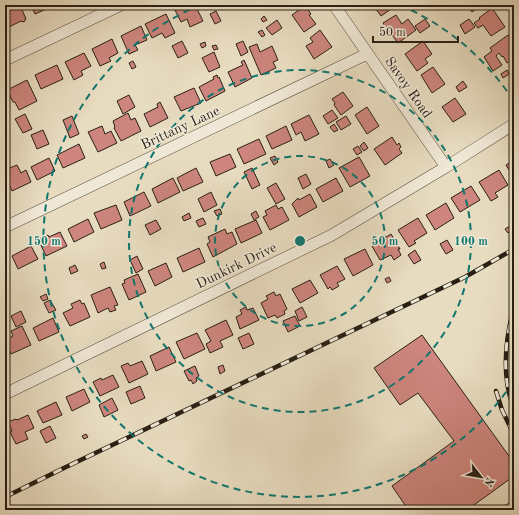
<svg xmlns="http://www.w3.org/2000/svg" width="519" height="515" viewBox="0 0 519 515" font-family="'Old Standard TT',serif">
	<rect width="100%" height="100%" fill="#e8dcc0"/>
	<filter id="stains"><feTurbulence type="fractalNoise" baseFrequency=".005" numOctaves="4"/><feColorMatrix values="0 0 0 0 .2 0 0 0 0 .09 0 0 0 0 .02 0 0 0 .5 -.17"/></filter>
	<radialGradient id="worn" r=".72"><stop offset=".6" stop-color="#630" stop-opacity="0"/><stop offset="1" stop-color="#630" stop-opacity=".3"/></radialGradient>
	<!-- building -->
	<path fill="#cd857d" stroke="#292015" d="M5 5H20L26 19H25V21L22 22 21 21 7 28 5 24Z
		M31 5H55L35 14Z
		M185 5H195L203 21 190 27 187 19 181 22 175 10Z
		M276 5H285L279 9Z
		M373 5H397L381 16Z
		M467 5H482L472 12Z
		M303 7 305 9 307 8 311 14 309 15 316 24 304 32 292 15Z
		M492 8 505 27 491 36 483 25 478 28 474 23 480 19 479 18Z
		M216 11 221 21 215 24 210 14Z
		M166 14 175 33 165 38 162 33 152 38 145 24Z
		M396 15 402 24 408 19 416 30 398 43 383 23Z
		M264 16 267 20 263 22 261 19Z
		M425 19 430 26 420 33 415 26Z
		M469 19 475 27 465 34 460 25Z
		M277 20 282 28 272 35 266 28Z
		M141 26 147 40 135 45 138 50 129 54 121 36Z
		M262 30 265 35 262 37 258 32Z
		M320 30 332 47 314 59 306 46 313 42 310 38Z
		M508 35 514 44V59L507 63 503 56 502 57 499 53 496 56 502 65 493 71 484 57 492 51 490 48Z
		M112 39 118 53 109 58 111 61 100 66 92 49Z
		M182 41 188 53 178 58 172 46Z
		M243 41 248 52 241 56 236 44Z
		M423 41 432 54 425 59 428 63 417 71 405 54Z
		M205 42 206 46 202 48 200 44Z
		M257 44 260 52 272 46 278 60 273 62 276 68 261 75 249 47Z
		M216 45 218 49 214 50 212 46Z
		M214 52 220 67 209 72 202 58Z
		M84 53 91 66 81 71 83 75 74 80 65 62Z
		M244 60 252 78 235 87 228 72 243 65 241 62Z
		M133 61 136 67 132 69 129 63Z
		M57 65 63 79 41 89 35 75Z
		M433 67 445 84 432 93 421 75Z
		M507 70 509 74 503 78 501 74Z
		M217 75 218 78 219 77 225 91 206 101 199 87 214 79 213 77Z
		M27 80 37 101 19 110 15 102H13L7 90Z
		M463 81 467 87 459 92 456 87Z
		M194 88 201 103 181 111 174 97Z
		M343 92 353 106 341 115 334 105 335 103 332 99Z
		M129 95 135 107 123 114 117 101Z
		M455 98 466 114 453 122 442 107Z
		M160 102 168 118 150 127 144 114 158 107 157 104Z
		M367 107 379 126 367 134 355 115Z
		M332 110 338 118 328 124 323 116Z
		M128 113 131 120 135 118 141 131 121 141 114 128 115 127 113 121Z
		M25 114 32 129 23 133 15 119Z
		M309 115 319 134 305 141 301 132 296 135 291 124Z
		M72 116 79 134 70 138 63 120Z
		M346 116 351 124 341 130 336 122Z
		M334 124 338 130 334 132 330 127Z
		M102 126 105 134 111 131 117 143 98 152 88 132Z
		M286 126 292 140 272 149 266 136Z
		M43 130 49 144 37 149 31 135Z
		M392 137 397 145 399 143 401 147 399 149 402 153 385 165 374 149Z
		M259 139 266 154 244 164 237 149Z
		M364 142 368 148 364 151 360 146Z
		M79 144 85 158 63 168 57 155Z
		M358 146 362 152 357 155 353 149Z
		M230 154 236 167 216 176 210 162Z
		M275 156 278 162 274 165 270 158Z
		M359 157 370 176 350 187 339 168Z
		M49 158 55 171 37 180 31 167Z
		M330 159 334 165 329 168 326 161Z
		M514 160V178L506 165Z
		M17 165 21 173 26 170 31 182 12 191 5 176V170Z
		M196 168 203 182 183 191 177 178Z
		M252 168 260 185 252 189 244 172Z
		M499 170 508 185 495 193 498 197 491 201 479 182Z
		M306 174 311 184 303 189 298 178Z
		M173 178 180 192 158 203 152 189Z
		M336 178 343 191 323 202 316 189Z
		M276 183 285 199 276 204 267 188Z
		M471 186 480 200 460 212 451 198Z
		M144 192 151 206 130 216 124 202Z
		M211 192 217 205 204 212 198 199Z
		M310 194 317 207 299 217 292 204 298 198 299 200Z
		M446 203 454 218 435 230 426 215Z
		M116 205 122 220 101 229 94 213Z
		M276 205 278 209 282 207 289 220 270 230 263 217 267 215 265 211Z
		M220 209 222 214 217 216 214 211Z
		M256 211 259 217 254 220 251 214Z
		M189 213 191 218 184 221 182 217Z
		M203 218 206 224 199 227 196 221Z
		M418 218 427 233 414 241 416 243 409 247 398 230Z
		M88 219 94 232 74 242 68 229Z
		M156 220 161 229 150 235 145 225Z
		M256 220 262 233 241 243 235 229Z
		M510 226 512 230 508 233 505 229Z
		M225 229 227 234 232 232 237 244 213 257 207 244 210 242 208 237Z
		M60 232 67 246 46 256 38 239 48 235 49 237Z
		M391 234 400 249H398L401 255 394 260 391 255 380 260 372 246Z
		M447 240 453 250 446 254 440 244Z
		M31 246 38 259 18 269 12 256Z
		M199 248 205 262 183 272 177 258Z
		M365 249 373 265 353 276 344 259Z
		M415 250 421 260 414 264 408 255Z
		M137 256 143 269 136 273 130 260Z
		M104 262 106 268 102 269 100 264Z
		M5 263 10 273 5 275Z
		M166 263 172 277 155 286 148 271Z
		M75 265 78 271 71 274 69 268Z
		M337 266 345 279 337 283 339 286 332 290 330 287 328 289 320 275Z
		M138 274 146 292 129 300 122 284 125 283 124 280Z
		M389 277 391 281 387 283 385 279Z
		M310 280 318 293 300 303 292 289Z
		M110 287 118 305 114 306 116 310 110 312 108 308 98 313 91 295Z
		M274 292 276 296 280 294 287 309 284 311 285 314 277 318 275 315 268 318 261 303 268 299 266 296Z
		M46 294 48 299 43 301 40 297Z
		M50 300 56 310 49 313 44 303Z
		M80 300 82 304 84 303 90 317 70 326 63 313 73 308 71 304Z
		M246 307 247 310 253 308 259 320 240 329 236 317 242 314 240 310Z
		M302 307 307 317 299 321 295 311Z
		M21 311 26 322 16 327 11 316Z
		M295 316 300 326 288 332 283 321Z
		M53 318 59 332 39 341 33 328Z
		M226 320 233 335 220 341 223 347 210 353 206 344 211 341 205 330Z
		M22 326 31 345 11 354 5 340 13 336 11 331Z
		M197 333 205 349 184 359 176 342Z
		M249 333 254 344 243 349 238 338Z
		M422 335 514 463V476L467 510H398L405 505 392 486 454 441 418 393 400 405 374 368Z
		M169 347 176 362 156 371 150 356Z
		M142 361 148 374 129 383 121 366 128 363 130 366Z
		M223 365 225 371 220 374 218 367Z
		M195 366 199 376 196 378 197 381 193 384 191 380 189 381 184 371Z
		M113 375 119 387 100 396 93 382 101 378 102 380Z
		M140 386 145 398 131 404 126 392Z
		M84 389 90 402 72 411 66 397Z
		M112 398 118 410 104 417 99 405Z
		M56 402 62 415 43 423 37 411Z
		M28 415 34 428 25 432 28 439 16 444 10 432 12 431 8 422 16 419 17 420Z
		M50 426 56 438 46 443 40 431Z
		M86 434 88 437 84 439 82 436Z"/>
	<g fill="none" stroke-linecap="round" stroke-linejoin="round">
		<!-- service casing -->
		<g stroke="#594f40" stroke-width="7">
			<path id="service" d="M504 510 514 503"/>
		</g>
		<!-- minor casing -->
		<g stroke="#594f40" stroke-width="12">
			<path id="minor" d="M334 5 446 167
				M5 60 121 5
				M5 227 367 54
				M5 394 332 235 446 167 514 124"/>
		</g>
		<!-- service -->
		<use href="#service" stroke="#f0e8d6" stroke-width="5.5"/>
		<!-- minor -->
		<use href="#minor" stroke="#f0e8d6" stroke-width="11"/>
		<!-- rail casing -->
		<g stroke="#292015" stroke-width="4.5">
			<path id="rail" d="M514 307C505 340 501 376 514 409
				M496 391 502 410 514 435
				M5 497 66 467 465 277 514 249"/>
		</g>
		<!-- rail -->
		<use href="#rail" stroke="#f0e8d6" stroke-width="3" stroke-dasharray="9" stroke-linecap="butt"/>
	</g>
	<!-- distance rings -->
	<g fill="none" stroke="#0f766e" stroke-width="2" stroke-dasharray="7 5">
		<circle cx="300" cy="241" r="85"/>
		<circle cx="300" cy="241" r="171"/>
		<path d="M513 382A256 256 0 1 1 200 5M400 5A256 256 0 0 1 513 100"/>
	</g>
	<g text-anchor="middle" stroke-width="3" stroke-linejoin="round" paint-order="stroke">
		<!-- street labels -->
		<g font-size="14" fill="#292015" stroke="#f0e8d6">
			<text transform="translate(409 87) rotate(55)" y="5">Savoy Road</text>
			<text transform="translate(180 127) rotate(-25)" y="5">Brittany Lane</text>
			<text transform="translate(236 265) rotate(-26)" y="5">Dunkirk Drive</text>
		</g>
	</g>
	<circle cx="300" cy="241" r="6" fill="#0f766e" stroke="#f0e8d6" stroke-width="2"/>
	<g font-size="12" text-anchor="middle" font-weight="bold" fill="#0f766e" stroke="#f0e8d6" stroke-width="3" stroke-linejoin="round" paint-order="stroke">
		<text x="385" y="245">50 m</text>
		<text x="471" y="245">100 m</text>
		<text x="44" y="245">150 m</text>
	</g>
	<!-- margin -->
	<rect width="519" height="515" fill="none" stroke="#e8dcc0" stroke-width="20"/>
	<rect x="6" y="6" width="507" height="503" fill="none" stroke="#292015" stroke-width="2"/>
	<rect x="10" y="10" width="499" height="495" fill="none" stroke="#292015"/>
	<!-- north arrow -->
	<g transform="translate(481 477) rotate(121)" stroke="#f0e8d6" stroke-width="3" paint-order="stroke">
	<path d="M0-3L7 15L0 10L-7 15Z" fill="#292015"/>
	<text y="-6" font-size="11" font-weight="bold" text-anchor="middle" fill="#292015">N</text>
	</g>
	<!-- scale -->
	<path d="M373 36v6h85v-6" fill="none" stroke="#292015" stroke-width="2"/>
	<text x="379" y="36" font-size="12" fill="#292015" stroke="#f0e8d6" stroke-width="3" paint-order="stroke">50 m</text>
	<rect width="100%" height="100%" filter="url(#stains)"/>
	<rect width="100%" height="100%" fill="url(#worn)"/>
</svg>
